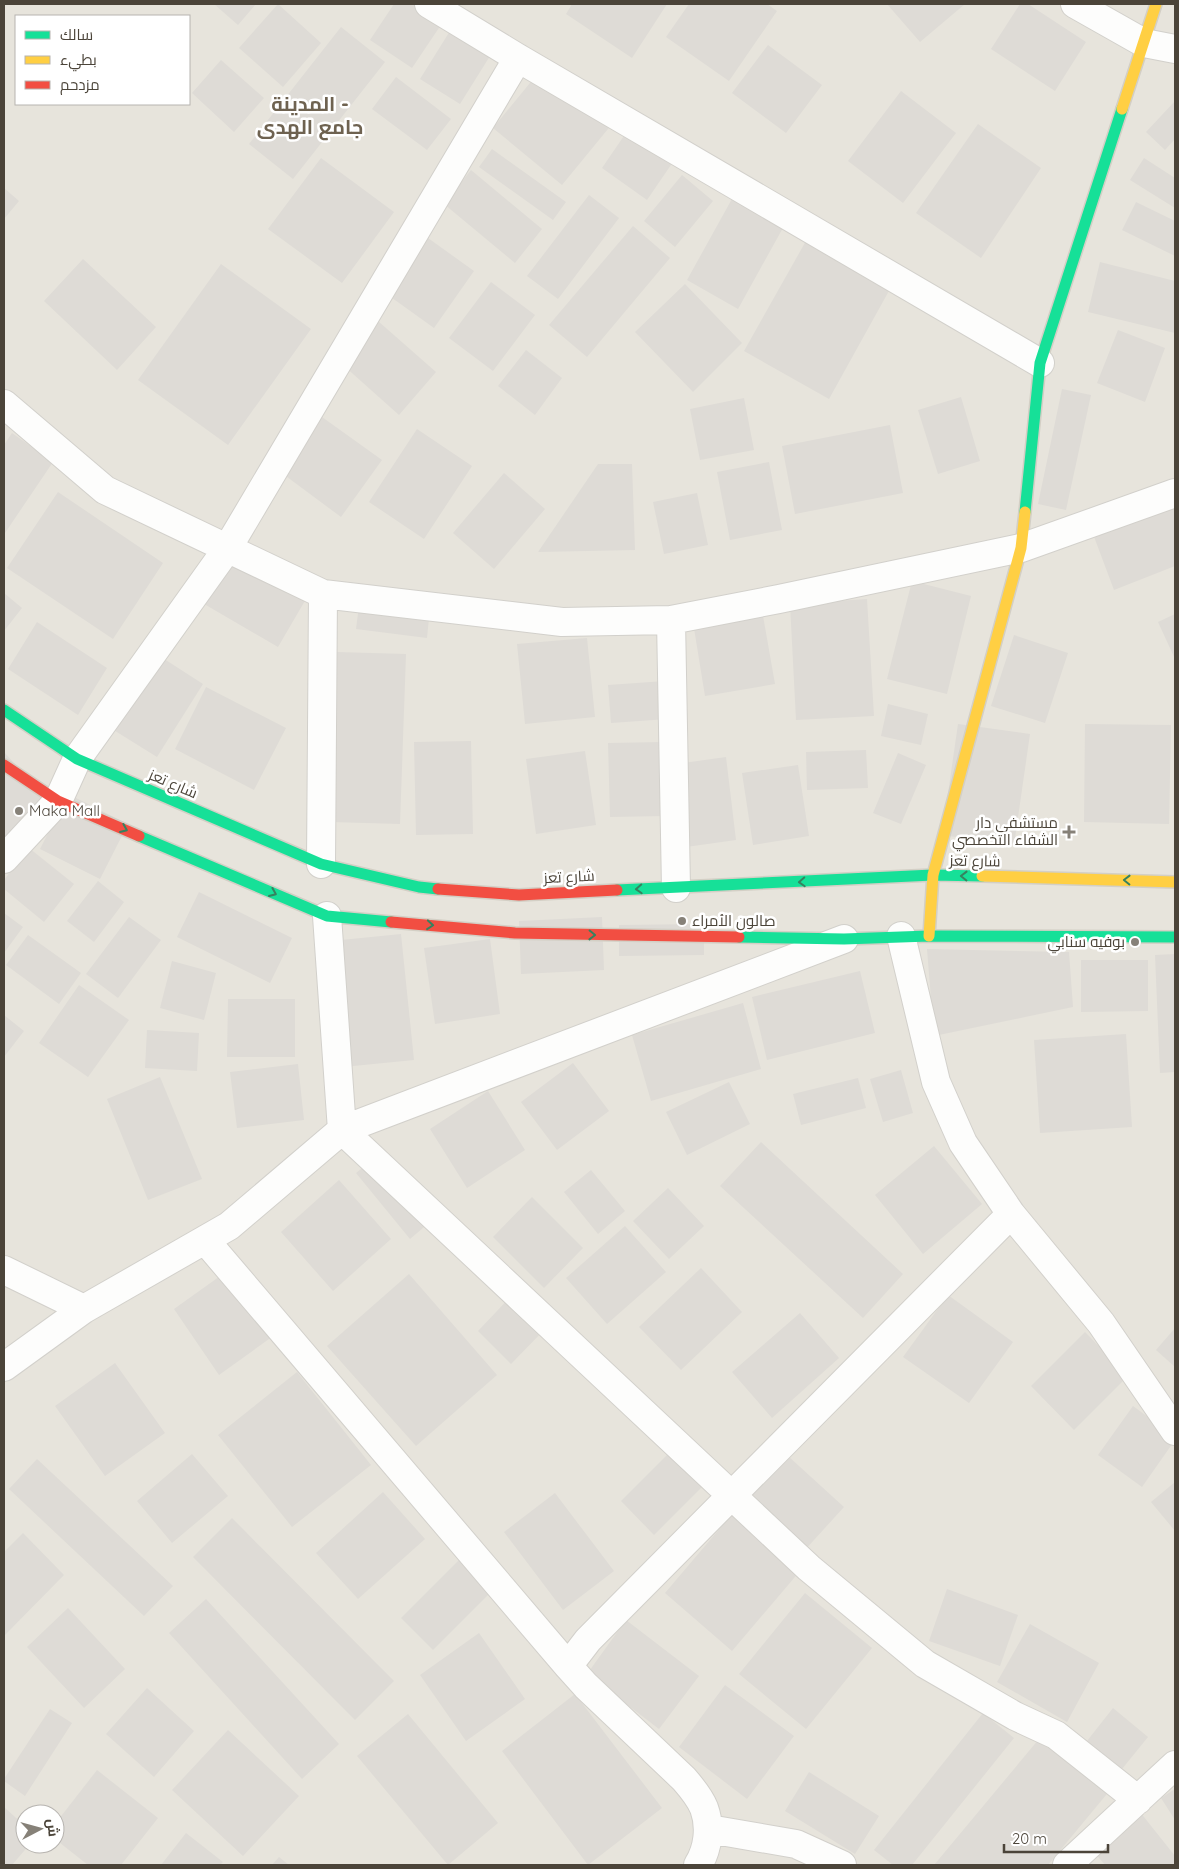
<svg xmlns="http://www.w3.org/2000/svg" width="1179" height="1869" viewBox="0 0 1179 1869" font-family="Quicksand,Cairo,sans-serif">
	<rect width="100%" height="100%" fill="#f4f2ee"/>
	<!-- residential -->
	<path fill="#e7e4dc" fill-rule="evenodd" d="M4 4H1175V1865H4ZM16 16H189V104H16ZM25 1814H55V1844H25Z"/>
	<!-- building -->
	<path fill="#dedbd6" d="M214 4H256L238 25Z
		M278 4 321 43 283 87 239 48Z
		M394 4H455L412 68 370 40Z
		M572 4H667L632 58 566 14Z
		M689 4H767L777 11 729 81 666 37Z
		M887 4H965L920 42Z
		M1020 4H1028L1086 42 1055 91 991 49Z
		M460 15 500 40 460 104 420 79Z
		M341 27 385 62 293 179 249 144Z
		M768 45 822 85 786 133 732 93Z
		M221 60 264 98 234 132 192 93Z
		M548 61 617 118 562 185 493 128Z
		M396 77 451 119 427 150 372 109Z
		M901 91 956 133 903 203 848 161Z
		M1175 101V139L1165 150 1146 132Z
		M978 124 1041 168 981 258 916 213Z
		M630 127 675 159 647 200 602 168Z
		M492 149 566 202 553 220 479 167Z
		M321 158 394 212 342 283 268 229Z
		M1144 158 1175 178V208L1130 180Z
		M471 170 542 229 515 263 444 204Z
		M682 175 713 201 675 247 644 221Z
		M4 188 19 201 4 219Z
		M589 195 619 218 558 299 527 276Z
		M733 197 784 226 738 309 687 280Z
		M1136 202 1175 221V256L1122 230Z
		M633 226 670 258 587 357 549 325Z
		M811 232 895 280 829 399 744 351Z
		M428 238 474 271 434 328 388 295Z
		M83 259 156 327 117 370 44 301Z
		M1100 262 1175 281V333L1088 312Z
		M221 264 311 329 228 445 138 380Z
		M491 282 535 315 493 371 449 338Z
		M685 284 742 343 693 392 635 332Z
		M370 314 436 372 399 415 334 357Z
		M1118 330 1165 348 1145 402 1097 383Z
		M526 350 562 378 535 415 498 386Z
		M1062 389 1091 395 1066 510 1038 504Z
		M961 397 980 461 938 474 918 410Z
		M744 398 754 450 700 460 690 409Z
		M315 412 382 460 341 517 275 468Z
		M890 425 903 493 795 514 782 446Z
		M417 429 472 466 424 539 369 502Z
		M12 433 53 462 5 533 4 532V445Z
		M769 462 782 530 730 540 717 472Z
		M598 464H632L635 550 538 552Z
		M504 473 545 509 494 569 453 533Z
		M58 492 163 563 113 639 7 568Z
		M697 493 708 545 664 554 653 502Z
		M1173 502 1175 508V566L1114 590 1093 534Z
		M226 553 306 599 278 647 199 601Z
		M912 581 971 596 947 694 887 679Z
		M361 590 431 598 427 638 356 629Z
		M4 593 22 608 4 631Z
		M867 599 874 716 796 720 790 604Z
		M762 610 775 684 705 696 693 622Z
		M1175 614V659L1158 622Z
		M37 622 107 668 78 715 8 669Z
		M1014 635 1068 653 1045 723 991 706Z
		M587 638 595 717 525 724 517 644Z
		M337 652 406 654 400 824 331 822Z
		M158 655 203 684 157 757 112 729Z
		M665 681 667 719 611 723 608 685Z
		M206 687 286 728 254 790 175 749Z
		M888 704 928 714 921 745 881 736Z
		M958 724 1030 734 1014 845 942 835Z
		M1085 724 1171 725 1169 824 1084 822Z
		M471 741 473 834 416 835 414 742Z
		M663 742 665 816 610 817 608 743Z
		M866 750 868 788 807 790 806 752Z
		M585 751 596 825 536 834 526 759Z
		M4 752 46 798 4 844Z
		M898 753 926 765 901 824 873 813Z
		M726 757 736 840 686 847 676 764Z
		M798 765 809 836 753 845 742 773Z
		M68 794 128 824 100 879 40 849Z
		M29 848 74 884 44 922 4 889V880Z
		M98 881 124 902 94 942 67 921Z
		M199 892 292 938 270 983 177 937Z
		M4 913 23 927 4 953Z
		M129 917 161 940 118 998 86 974Z
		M602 917 604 970 521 974 519 921Z
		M704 924V955L619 956V925Z
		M401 934 414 1060 343 1067 331 941Z
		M28 935 81 973 59 1004 6 965Z
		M490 939 500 1014 435 1024 424 948Z
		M927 949 1069 952 1073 1007 934 1036Z
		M1175 954V1072L1160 1073 1155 955Z
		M1081 960H1148V1011L1081 1012Z
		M172 961 216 973 204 1020 160 1008Z
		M860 971 875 1033 767 1060 752 997Z
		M79 985 129 1020 88 1077 39 1043Z
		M228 999H295V1057H227Z
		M743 1003 761 1069 651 1101 632 1035Z
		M4 1015 24 1031 4 1057Z
		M147 1030 199 1033 197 1071 145 1068Z
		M1126 1034 1132 1127 1040 1133 1034 1040Z
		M573 1063 609 1111 557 1150 521 1102Z
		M298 1064 304 1120 237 1128 230 1072Z
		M901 1070 913 1113 883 1122 870 1079Z
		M160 1077 202 1179 148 1200 107 1099Z
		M858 1078 866 1108 801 1125 793 1094Z
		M729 1082 750 1124 687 1155 666 1112Z
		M488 1091 525 1150 467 1188 430 1129Z
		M761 1142 903 1274 863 1318 720 1186Z
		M934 1146 982 1204 923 1254 875 1195Z
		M377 1156 430 1222 410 1239 356 1173Z
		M591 1170 625 1211 598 1234 564 1192Z
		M339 1180 391 1239 333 1291 281 1232Z
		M668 1188 704 1226 669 1259 633 1221Z
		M532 1197 583 1248 544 1288 493 1237Z
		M625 1226 666 1272 607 1324 566 1278Z
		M701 1268 742 1312 681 1370 639 1327Z
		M230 1269 276 1334 219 1375 174 1309Z
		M409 1274 497 1375 416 1446 327 1346Z
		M513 1294 546 1328 511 1364 478 1331Z
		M948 1295 1013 1342 969 1403 903 1357Z
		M800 1313 839 1358 772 1418 732 1372Z
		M1175 1328V1367L1156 1350Z
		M1085 1332 1128 1376 1074 1430 1031 1386Z
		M115 1363 165 1433 105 1476 55 1406Z
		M297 1372 371 1465 292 1527 218 1435Z
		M1133 1406 1175 1437V1440L1142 1487 1098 1455Z
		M672 1450 705 1484 654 1535 621 1501Z
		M192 1454 228 1496 172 1543 137 1501Z
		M788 1456 844 1507 804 1551 748 1500Z
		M37 1459 173 1586 144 1616 9 1489Z
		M1175 1482V1531L1151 1502Z
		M383 1492 425 1539 358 1599 316 1553Z
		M555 1493 614 1571 563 1610 504 1532Z
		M733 1513 800 1571 732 1651 665 1593Z
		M232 1518 394 1681 355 1720 193 1557Z
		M23 1533 64 1575 4 1636V1552Z
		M465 1554 497 1586 433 1650 401 1618Z
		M947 1589 1018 1615 1000 1666 929 1641Z
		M805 1593 872 1648 806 1729 739 1674Z
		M206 1599 339 1744 302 1779 169 1633Z
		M68 1608 125 1669 84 1708 27 1647Z
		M626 1620 699 1676 659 1729 587 1674Z
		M1030 1624 1099 1663 1067 1722 997 1682Z
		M479 1633 525 1699 466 1741 420 1675Z
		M725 1685 794 1736 747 1799 679 1747Z
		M147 1688 194 1731 154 1777 106 1734Z
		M575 1694 662 1808 588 1865 502 1751Z
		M1113 1708 1148 1737 1122 1769 1087 1741Z
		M50 1709 72 1723 25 1796 4 1781V1779Z
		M983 1713 1014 1738 912 1865H893L874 1850Z
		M408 1714 498 1823 448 1865 357 1756Z
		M228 1730 299 1796 243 1856 172 1790Z
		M1044 1733 1111 1789 1048 1865H934Z
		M97 1770 158 1818 121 1865H88L55 1839V1824Z
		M809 1772 879 1816 855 1854 785 1811Z
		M1175 1789V1820L1161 1798Z
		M4 1807 25 1826V1844H30L12 1865H4Z
		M1136 1807 1175 1856V1865H1105L1089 1846Z
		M186 1833 223 1862 220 1865H161Z
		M279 1857 289 1865H272Z"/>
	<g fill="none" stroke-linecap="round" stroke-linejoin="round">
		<!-- street casing -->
		<g stroke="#d2d0cb" stroke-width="30">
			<path id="street" d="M429 4 518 58 1040 363
				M1075 4 1144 43 1175 49
				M4 404 105 490 323 594 562 622 671 620 779 599 1021 548 1175 493
				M671 620 676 888
				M4 859 58 801 77 759 227 549 518 58
				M321 864 323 594
				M327 916 342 1130 809 1568 925 1664 1015 1716 1056 1735 1138 1800
				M901 936 936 1082 963 1143 1011 1214 1101 1323 1175 1431
				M205 1240 568 1666 586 1686 684 1779C691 1787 700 1798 704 1808 711 1827 708 1849 698 1865
				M4 1270 84 1309
				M4 1367 84 1309 229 1226 342 1130 844 939
				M568 1666 588 1640 1011 1214
				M709 1829 796 1844 842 1865
				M1067 1865 1175 1765"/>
		</g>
		<!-- fast casing -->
		<g stroke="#d3cfc5" stroke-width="14">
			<path id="fast" d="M1025 512 1040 363 1122 109
				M4 710 77 759 321 864 419 887 438 889
				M139 836 327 916 391 922
				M617 890 933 875 982 876
				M739 937 844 939 929 936 1175 937"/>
		</g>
		<!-- slow casing -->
		<g stroke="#d3cfc5" stroke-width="14">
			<path id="slow" d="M1122 109 1156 4
				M982 876 1175 882
				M929 936 933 875 1021 548 1025 512"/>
		</g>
		<!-- jam casing -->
		<g stroke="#d3cfc5" stroke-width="14">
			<path id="jam" d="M4 765 58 801 139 836
				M438 889 519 895 617 890
				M391 922 515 933 739 937"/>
		</g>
		<!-- street -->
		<use href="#street" stroke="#fdfdfc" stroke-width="28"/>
		<!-- fast -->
		<use href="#fast" stroke="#16e098" stroke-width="11"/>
		<!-- slow -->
		<use href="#slow" stroke="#ffcf43" stroke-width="11"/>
		<!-- jam -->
		<use href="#jam" stroke="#f24e42" stroke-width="11"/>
	</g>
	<!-- one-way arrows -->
	<defs><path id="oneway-chevron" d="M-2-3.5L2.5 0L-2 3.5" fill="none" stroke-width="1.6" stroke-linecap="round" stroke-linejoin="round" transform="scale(1.25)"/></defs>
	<g stroke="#36825f">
		<use href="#oneway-chevron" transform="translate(124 829) rotate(23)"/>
		<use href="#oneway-chevron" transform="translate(964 876) rotate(-179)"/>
		<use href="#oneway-chevron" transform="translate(1127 880) rotate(-179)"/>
		<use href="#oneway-chevron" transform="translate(802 882) rotate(177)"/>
		<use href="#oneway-chevron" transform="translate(639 889) rotate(177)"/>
		<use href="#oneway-chevron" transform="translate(273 893) rotate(23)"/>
		<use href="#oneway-chevron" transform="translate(430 925) rotate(5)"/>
		<use href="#oneway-chevron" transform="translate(592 935) rotate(1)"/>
	</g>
	<!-- markers -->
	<g fill="#868178" stroke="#fff" stroke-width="2">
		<circle cx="19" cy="811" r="5"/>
		<path d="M1066.5 824.5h5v5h5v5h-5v5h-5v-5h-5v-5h5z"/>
		<circle cx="682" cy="921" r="5"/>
		<circle cx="1135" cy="942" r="5"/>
	</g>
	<g text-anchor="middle" stroke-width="5" stroke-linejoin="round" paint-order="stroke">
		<!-- street labels -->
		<g font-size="15" fill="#4b4439" stroke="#fff">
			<text transform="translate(173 784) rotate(23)" y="5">شارع تعز</text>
			<text transform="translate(975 861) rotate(1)" y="5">شارع تعز</text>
			<text transform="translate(569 877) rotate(-3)" y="5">شارع تعز</text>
		</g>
		<!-- poi labels -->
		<g font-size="15" fill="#4b4439" stroke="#fff" text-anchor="start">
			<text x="29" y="816">Maka Mall</text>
			<text x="1058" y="828" text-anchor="end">مستشفى دار<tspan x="1058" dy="17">الشفاء التخصصي</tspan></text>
			<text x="692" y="926">صالون الأمراء</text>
			<text x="1125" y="947" text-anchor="end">بوفيه سنابي</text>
		</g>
		<!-- district labels -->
		<g font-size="20" font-weight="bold" fill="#6e6250" stroke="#fff">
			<text x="310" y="111">المدينة -<tspan x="310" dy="23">جامع الهدى</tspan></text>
		</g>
	</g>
	<!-- border -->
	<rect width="1179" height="1869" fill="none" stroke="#4b4439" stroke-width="10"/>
	<!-- legend -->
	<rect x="15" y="15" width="175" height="90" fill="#ffffff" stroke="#b7b4b0"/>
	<rect x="25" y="31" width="25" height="8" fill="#16e098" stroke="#b7b4b0"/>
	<text x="60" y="40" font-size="15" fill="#4b4439">سالك</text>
	<rect x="25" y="56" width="25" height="8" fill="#ffcf43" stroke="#b7b4b0"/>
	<text x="60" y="65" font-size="15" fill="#4b4439">بطيء</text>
	<rect x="25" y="81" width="25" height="8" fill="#f24e42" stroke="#b7b4b0"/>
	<text x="60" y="90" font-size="15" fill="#4b4439">مزدحم</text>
	<!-- north arrow -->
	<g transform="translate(40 1829) rotate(84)"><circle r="24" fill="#ffffff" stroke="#b7b4b0"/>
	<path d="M0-4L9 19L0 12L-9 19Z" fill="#868178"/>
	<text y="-8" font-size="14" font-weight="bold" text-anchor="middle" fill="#4b4439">ش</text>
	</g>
	<!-- scale -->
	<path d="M1004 1844v8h104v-8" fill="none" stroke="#4b4439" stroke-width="2.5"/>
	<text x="1012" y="1844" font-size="15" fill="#4b4439" stroke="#ffffff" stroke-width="4" paint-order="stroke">20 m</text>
</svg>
